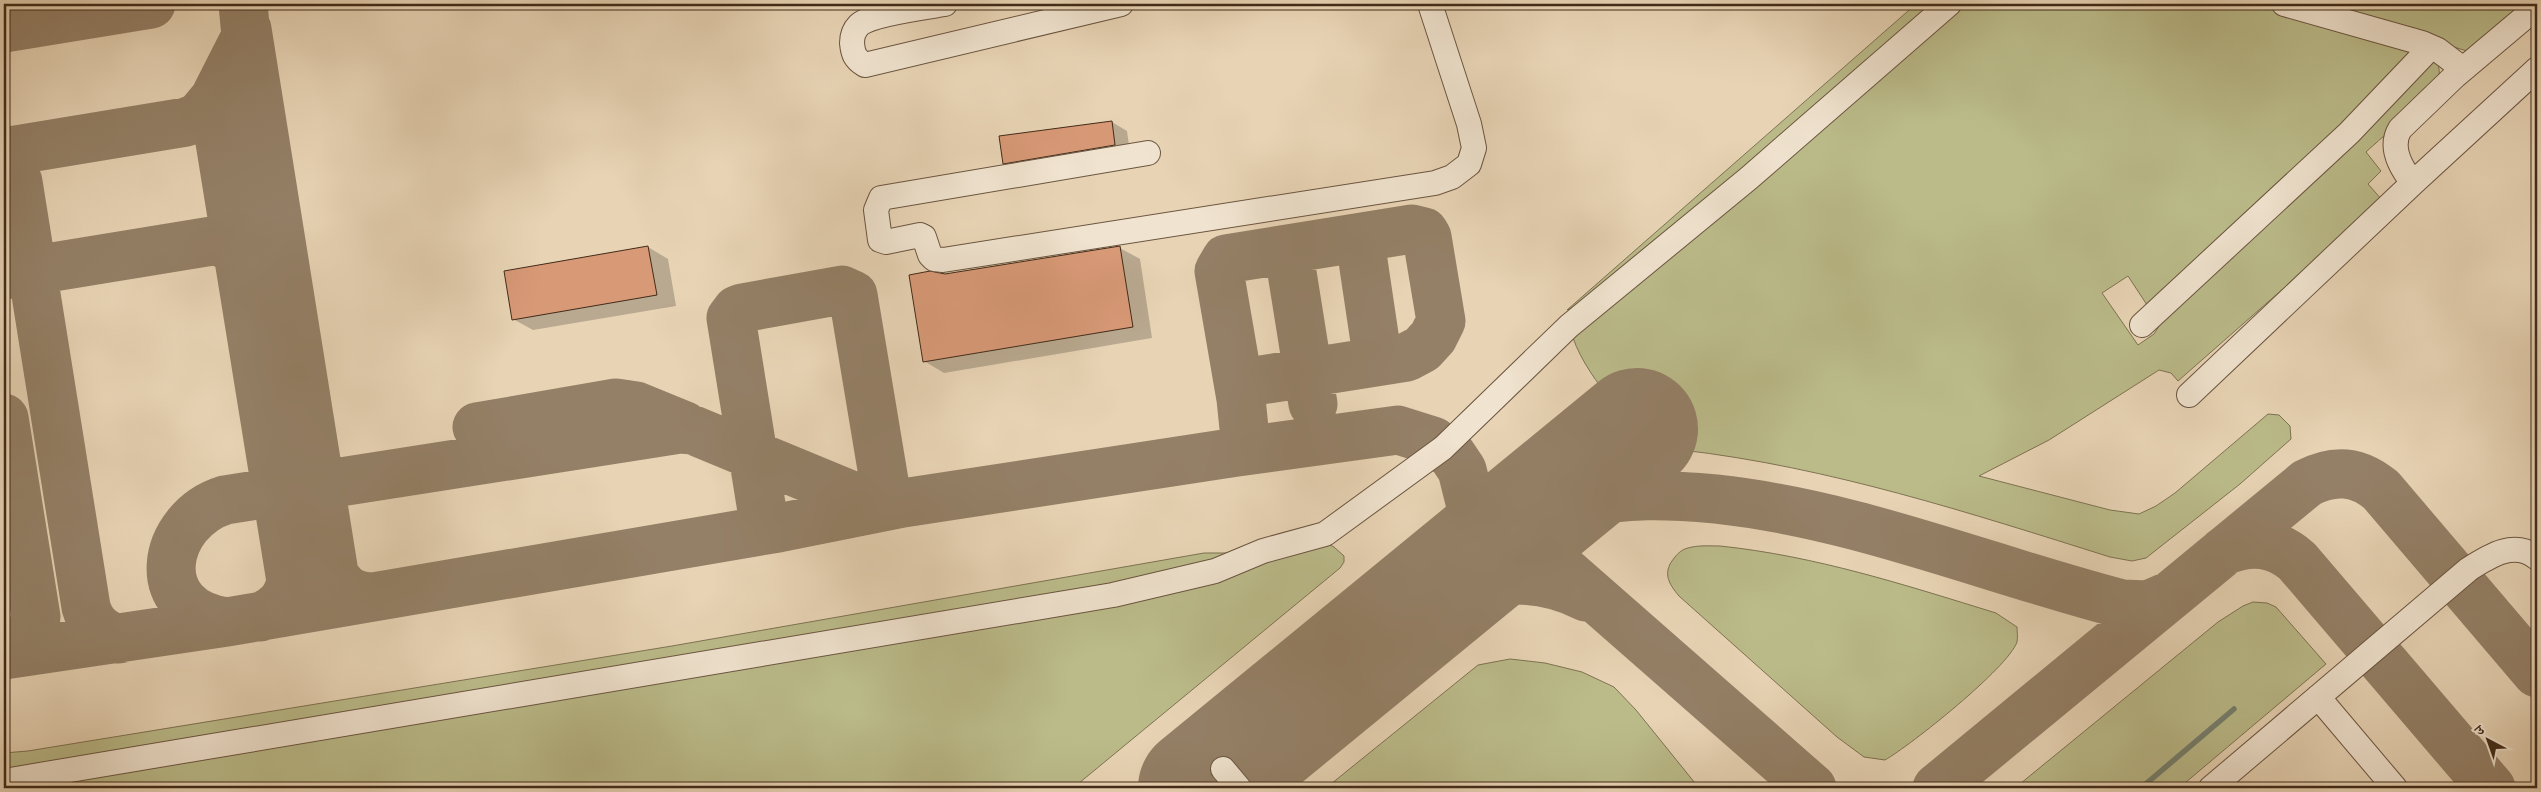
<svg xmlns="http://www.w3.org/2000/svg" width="2541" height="792" viewBox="0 0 2541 792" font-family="'Old Standard TT','Noto Serif Devanagari',serif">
	<rect width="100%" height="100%" fill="#e8d4b5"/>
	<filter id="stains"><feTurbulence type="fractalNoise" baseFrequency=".004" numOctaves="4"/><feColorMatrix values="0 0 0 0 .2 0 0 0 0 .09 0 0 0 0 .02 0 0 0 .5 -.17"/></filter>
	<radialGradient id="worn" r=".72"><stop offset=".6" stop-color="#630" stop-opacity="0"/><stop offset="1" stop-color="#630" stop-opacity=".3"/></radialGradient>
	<!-- green -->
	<path fill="#bbbb8a" stroke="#7e7352" d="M1916 4H1938L1585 302 1567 310Z
		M1966 4H2255L2419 53 2149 308 2128 276 2102 293 2138 345 2154 334 2166 315 2402 84 2436 60C2438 64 2440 70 2439 75 2433 96 2383 136 2366 152L2381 171 2368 184 2383 201 2178 381 2171 373 2159 370 2049 440 1979 476 2110 510 2139 514 2156 506 2175 493 2268 414 2279 415 2290 426 2291 439 2240 484 2146 558 2132 561 2110 557C1970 513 1829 467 1682 450L1666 462C1635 426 1589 383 1573 338L1615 299Z
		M2313 4H2526L2467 51Z
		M1326 543 1334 547 1344 556V562L1340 568 1073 788H10Z
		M1720 546C1816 556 1905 585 1996 613L2017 627C2017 632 2018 637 2017 642 2008 668 1911 745 1885 760L1864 757 1837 737 1679 596C1668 583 1662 572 1675 557 1678 553 1683 549 1688 548 1698 545 1710 546 1720 546Z
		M1204 553H1229L1176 573 4 772V753L28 751 672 646Z
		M2253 602 2267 603 2276 607 2326 664 2179 788H2015L2218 622 2243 606Z
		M1510 659 1545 663 1582 672 1614 687 1636 710 1699 788H1326L1478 665Z"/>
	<!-- shadow -->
	<path fill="#0003" d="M1112 122 1127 131 1130 153 1019 172 1004 163Z
		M648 247 668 259 676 306 533 330 513 319Z
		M1120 248 1140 259 1152 338 944 373 924 361 945 275Z"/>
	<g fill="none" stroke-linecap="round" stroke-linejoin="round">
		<!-- stream -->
		<path stroke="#75806f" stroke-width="5.5" d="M2141 788 2234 709"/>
		<!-- taxiway -->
		<path stroke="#948067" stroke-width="49" d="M243 4 246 36 217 93 214 105 291 581C287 600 278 609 260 617
			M4 28 151 4
			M247 29 334 573C342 590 354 596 372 597
			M4 152 186 122 199 117 214 99
			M4 153 18 182 86 607C91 625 102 634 119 639
			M1344 240 1356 243 1362 254 1376 348 1373 358 1364 364
			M1301 247 1295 250 1290 260 1313 404
			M4 275 212 241C226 242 235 248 240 262
			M4 418 36 617 31 632 4 654
			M477 427 616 403 636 406 685 426
			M1237 452 1244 444 1245 438 1241 399 1219 271 1226 259 1412 229 1424 232 1427 237 1441 321 1433 337 1422 349 1407 357 1255 381 1243 389 1241 399
			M1499 508 1560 567 1812 788
			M750 532 756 529 763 517 731 318 737 310 742 308 842 290 853 295 886 493 903 503
			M1499 543C1524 528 1551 511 1580 504 1625 493 1670 495 1716 499 1856 514 1987 569 2122 604L2148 605 2169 596
			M2224 551C2251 540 2275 542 2297 561L2491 788
			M1425 606C1477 577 1532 570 1586 597
			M227 622C145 611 161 520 225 500L680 429 693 430 867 502 888 505
			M4 655 227 622 778 528 903 503 1237 452 1398 430 1433 441 1452 455 1462 470 1471 506 1470 529 1463 555 1451 575 1422 606
			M1937 788 2307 483C2334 469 2358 471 2381 490L2537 673"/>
		<!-- runway -->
		<path stroke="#948067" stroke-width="122" d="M1199 788 1637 429"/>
	</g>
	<!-- building -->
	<path fill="#d89977" stroke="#412b19" d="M1112 121 1115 145 1003 164 999 136Z
		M648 246 657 295 512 320 504 271Z
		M1120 246 1133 327 923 362 909 275 930 271 945 274Z"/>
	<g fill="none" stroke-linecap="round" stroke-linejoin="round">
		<!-- minor casing -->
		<g stroke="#6b5540" stroke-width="26">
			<path id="minor" d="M945 4C927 7 871 14 859 25 854 30 852 37 852 43 853 54 855 59 865 65L1121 4
				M2284 4 2422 43 2438 50 2463 69
				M1148 153 881 198 876 210 880 240 886 242 920 235 924 237 930 255 934 259 943 260 1435 183 1452 177 1469 164 1474 148 1469 124 1430 4
				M2413 183C2401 168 2389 147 2400 129L2455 76 2537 7
				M2142 325 2349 133 2431 47
				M2189 395 2413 183 2537 69
				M2318 697 2395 788
				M1223 769 1239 788
				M4 781 1113 595 1215 571 1263 551 1325 534 1443 448 1569 326 1749 178 1949 4
				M2211 788 2469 569C2491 555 2515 540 2537 558"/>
		</g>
		<!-- minor -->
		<use href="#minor" stroke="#f0e3cf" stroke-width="24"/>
	</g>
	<!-- margin -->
	<rect width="2541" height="792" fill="none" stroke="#e8d4b5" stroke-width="20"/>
	<rect x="5" y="5" width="2531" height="782" fill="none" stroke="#412b19" stroke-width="2.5"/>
	<rect x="10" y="10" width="2521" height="772" fill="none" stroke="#412b19"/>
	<!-- north arrow -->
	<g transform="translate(2488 740) rotate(319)" stroke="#f0e3cf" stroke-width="4" paint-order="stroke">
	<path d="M0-4L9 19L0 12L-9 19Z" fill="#412b19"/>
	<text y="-8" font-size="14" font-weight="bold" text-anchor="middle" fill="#412b19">उ</text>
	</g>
	<rect width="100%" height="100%" filter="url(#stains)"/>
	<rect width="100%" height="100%" fill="url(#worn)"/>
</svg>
